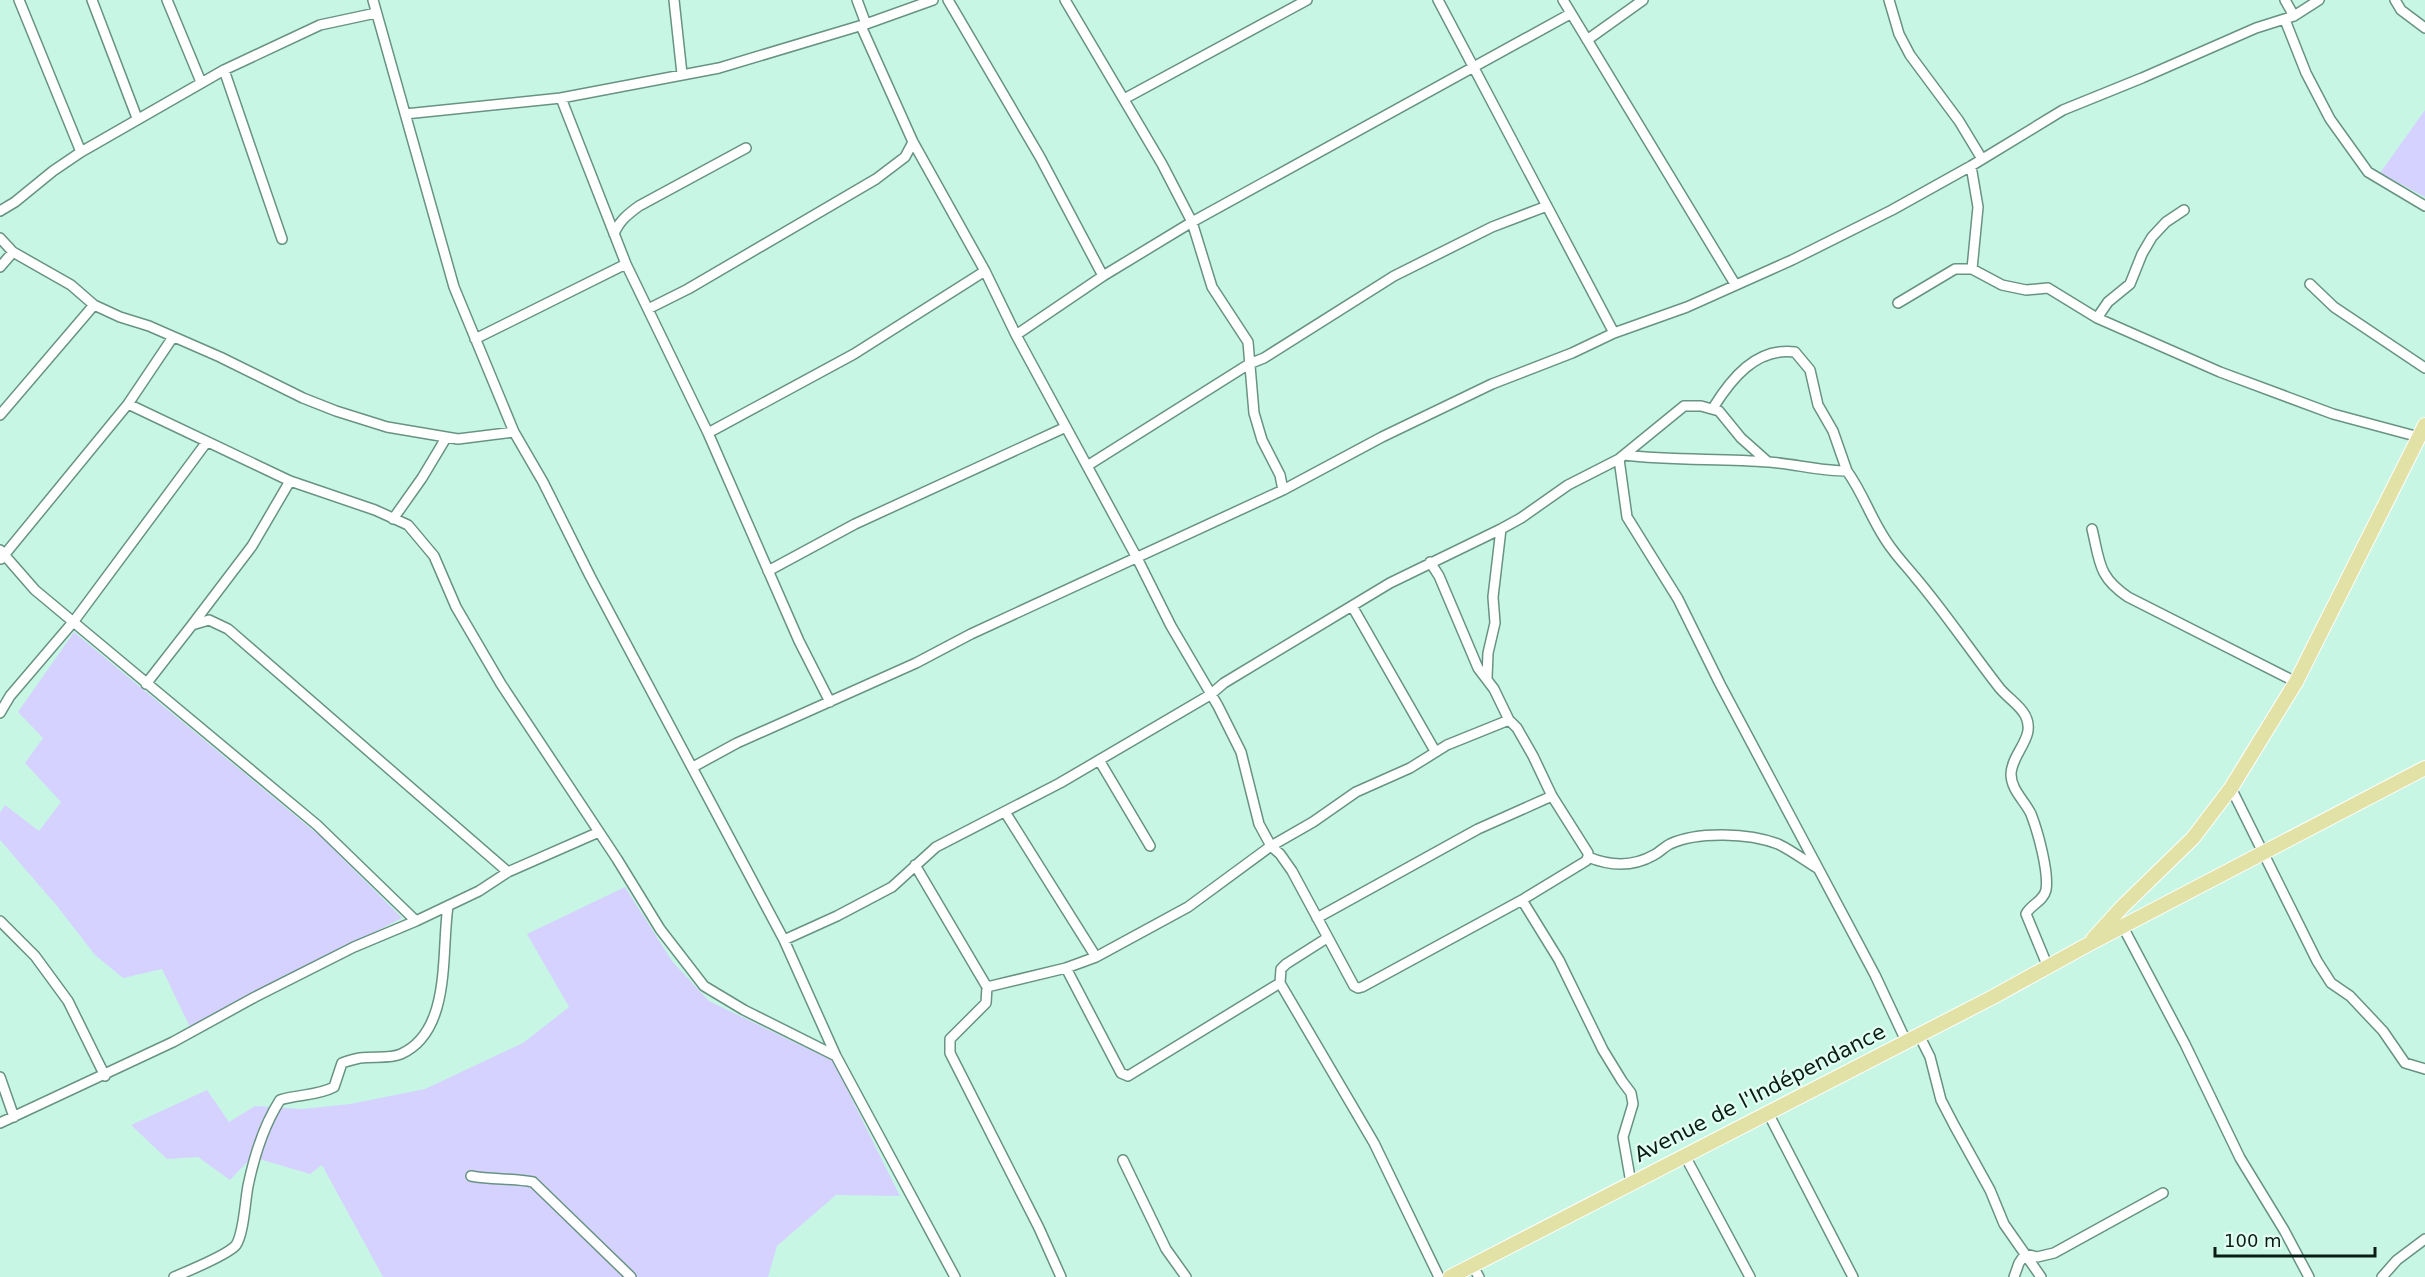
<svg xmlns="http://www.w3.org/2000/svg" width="2425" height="1277" viewBox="0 0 2425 1277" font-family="'DejaVu Sans',sans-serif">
	<rect width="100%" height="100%" fill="#c8f6e4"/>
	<!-- green -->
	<path fill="#d6d2ff" d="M2425 110V197L2380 173Z
		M74 632 321 837 402 918 190 1027 162 969 123 978 95 955 57 906 0 840V813L5 805 39 831 61 802 25 763 43 738 18 712Z
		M625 887 672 961 709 1001 833 1061 900 1196 836 1195 777 1246 768 1277H383L322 1165 310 1174 252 1157 230 1180 198 1157 167 1159 131 1125 207 1090 229 1122 255 1106 302 1109 350 1104 425 1089 523 1043 569 1007 527 934Z"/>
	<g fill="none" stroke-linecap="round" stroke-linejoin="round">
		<!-- street casing -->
		<g stroke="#689383" stroke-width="12">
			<path id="street" d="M19 0 81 152
				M92 0 137 118
				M167 0 201 82
				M373 0 454 287 514 432 543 482 590 576 784 940 836 1056 955 1277
				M674 0 682 74
				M857 0 866 24
				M948 0 1040 157 1103 276
				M1065 0 1162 164 1192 222 1212 287 1248 342 1254 413 1262 440 1280 475 1283 490
				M1438 0 1614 333
				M1563 0 1735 284
				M1889 0 1899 34 1910 55 1959 121 1982 159
				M2285 0 2294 16
				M2395 0 2401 10 2425 28
				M2285 20 2306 73 2330 119 2368 172 2425 206
				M861 26 913 142 985 271 1016 335 1137 558 1171 626 1218 706 1241 752 1259 824 1271 846 1313 822 1356 792 1410 768 1447 745 1509 720
				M1587 40 1643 0
				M224 70 282 239
				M561 98 626 264 708 433 799 641 830 702
				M1124 99 1307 0
				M405 114 561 98 719 68 866 24 933 0
				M1971 166 1978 207 1972 269
				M0 211 15 202 53 171 81 152 224 70 320 25 376 13
				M614 234C619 221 628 214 639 206L746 148
				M0 238 13 252 71 285 94 305 120 317 149 326 220 357 303 398 336 411 387 427 458 439 514 432
				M0 267 13 252
				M2310 284 2334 307 2425 368
				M1898 303 1955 269H1972L2002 285 2026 290 2048 288 2097 318 2220 372 2333 414 2419 437
				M648 309 688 289 876 179 905 157 913 142
				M2097 318 2108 302 2130 284 2142 254 2152 237 2166 222 2184 210
				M1016 335 1103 276 1192 222 1570 14
				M475 339 626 264
				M128 404 290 481 375 510 408 525 434 556 456 607 501 684 617 859 660 929 704 986 744 1010 836 1056
				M1713 408C1731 379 1756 347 1795 352L1810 370 1818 405 1833 431 1847 471
				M0 415 94 305
				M708 433 854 354 985 271
				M1624 455C1672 461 1721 458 1769 462 1795 464 1820 471 1847 471 1865 496 1873 525 1892 549 1899 559 1908 568 1915 577 1944 611 1970 650 1998 686 2005 696 2019 704 2025 715 2037 737 2012 752 2011 774 2011 790 2025 801 2031 814 2038 832 2049 872 2046 890 2043 902 2031 904 2026 914L2048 967
				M1619 459 1627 517 1678 599 1720 684 1875 975 1906 1041
				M1087 466 1249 364 1264 358 1394 276 1492 227 1547 206
				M393 519 422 478 446 438
				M2092 529C2100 562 2098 577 2128 597L2296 682
				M0 550 35 590 317 825 416 921
				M1 559 128 404 173 337
				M1430 562 1439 576 1478 668 1494 689 1509 720 1517 728 1533 756 1552 796 1588 853V857
				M768 571 855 524 1066 427
				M1352 606 1435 751
				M192 625 252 546 290 481
				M1487 678 1488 653 1495 623 1493 597 1501 529 1521 518 1568 485 1619 459 1684 406H1701L1719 411 1741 438 1768 462
				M146 684 192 625 209 620 228 629 508 872
				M0 713 10 696 74 621 206 443
				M1099 760 1150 846
				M693 767 737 743 916 663 971 634 1283 490 1382 437 1492 384 1572 353 1614 333 1687 307 1792 260 1892 210 1971 166 2063 110 2142 78 2256 28 2294 16 2319 0
				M2231 788 2317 961 2331 983 2350 996 2383 1031 2405 1063 2425 1069
				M1005 812 1096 957
				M1588 857C1610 866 1633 867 1654 855 1660 852 1664 847 1670 844 1698 831 1749 833 1778 844 1791 850 1804 860 1817 868
				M915 865 987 987 986 1003 950 1039V1053L1039 1228 1061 1277
				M1522 900 1559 960 1603 1050 1622 1081 1631 1093 1633 1104 1623 1137 1631 1183
				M1317 918 1478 829 1552 796
				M0 921 35 956 68 1001 105 1076
				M2123 927 2185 1044 2240 1158 2284 1230 2309 1277
				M1327 938 1286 964 1281 969 1280 983 1374 1143 1439 1277
				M784 940 837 916 892 887 936 847 1060 783 1210 695 1224 683 1390 583 1501 529
				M1066 968 1121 1073 1128 1076 1280 983
				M987 987 1066 968 1096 957 1188 907 1271 846 1280 854 1292 871 1354 986 1358 988 1362 987 1522 900 1586 861 1588 857
				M1919 1035 1930 1057 1941 1100 1954 1125 1990 1190 2004 1224 2041 1277
				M0 1077 14 1117
				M1768 1113 1853 1277
				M0 1123 173 1042 255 997 354 947 416 921 479 891 508 872 599 832
				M1685 1156 1750 1277
				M1123 1160 1166 1249 1186 1277
				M471 1176C492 1180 512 1178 533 1182L631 1277
				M1472 1265 1479 1277
				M174 1277C186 1272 229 1254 236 1245 244 1233 245 1201 248 1186 254 1157 264 1125 280 1100 299 1094 317 1096 334 1087L342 1063C348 1061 354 1059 360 1058 373 1056 390 1059 401 1054 452 1031 441 952 448 906
				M2014 1277 2019 1263 2025 1254 2037 1257 2054 1253 2163 1193
				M2382 1277 2397 1260 2425 1239"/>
		</g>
		<!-- primary casing -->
		<g stroke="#fff" stroke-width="16">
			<path id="primary" d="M2093 939 2122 907 2193 838 2231 788 2296 682 2425 425
				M1450 1277 1993 997 2087 945 2425 768"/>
		</g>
		<!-- street -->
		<use href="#street" stroke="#fff" stroke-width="9"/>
		<!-- primary -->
		<use href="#primary" stroke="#e2e2a7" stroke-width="14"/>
	</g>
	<g text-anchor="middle" stroke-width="4.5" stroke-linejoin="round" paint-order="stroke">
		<!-- street labels -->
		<g font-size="21" fill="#0a1c16" stroke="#e3fff4">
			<text transform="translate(1760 1093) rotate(-27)" y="7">Avenue de l'Indépendance</text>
		</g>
	</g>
	<!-- scale -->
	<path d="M2215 1247v9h160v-9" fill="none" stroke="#0a1c16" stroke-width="3"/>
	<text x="2224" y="1247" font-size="18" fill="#0a1c16" stroke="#e3fff4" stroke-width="4.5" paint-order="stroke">100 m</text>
</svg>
